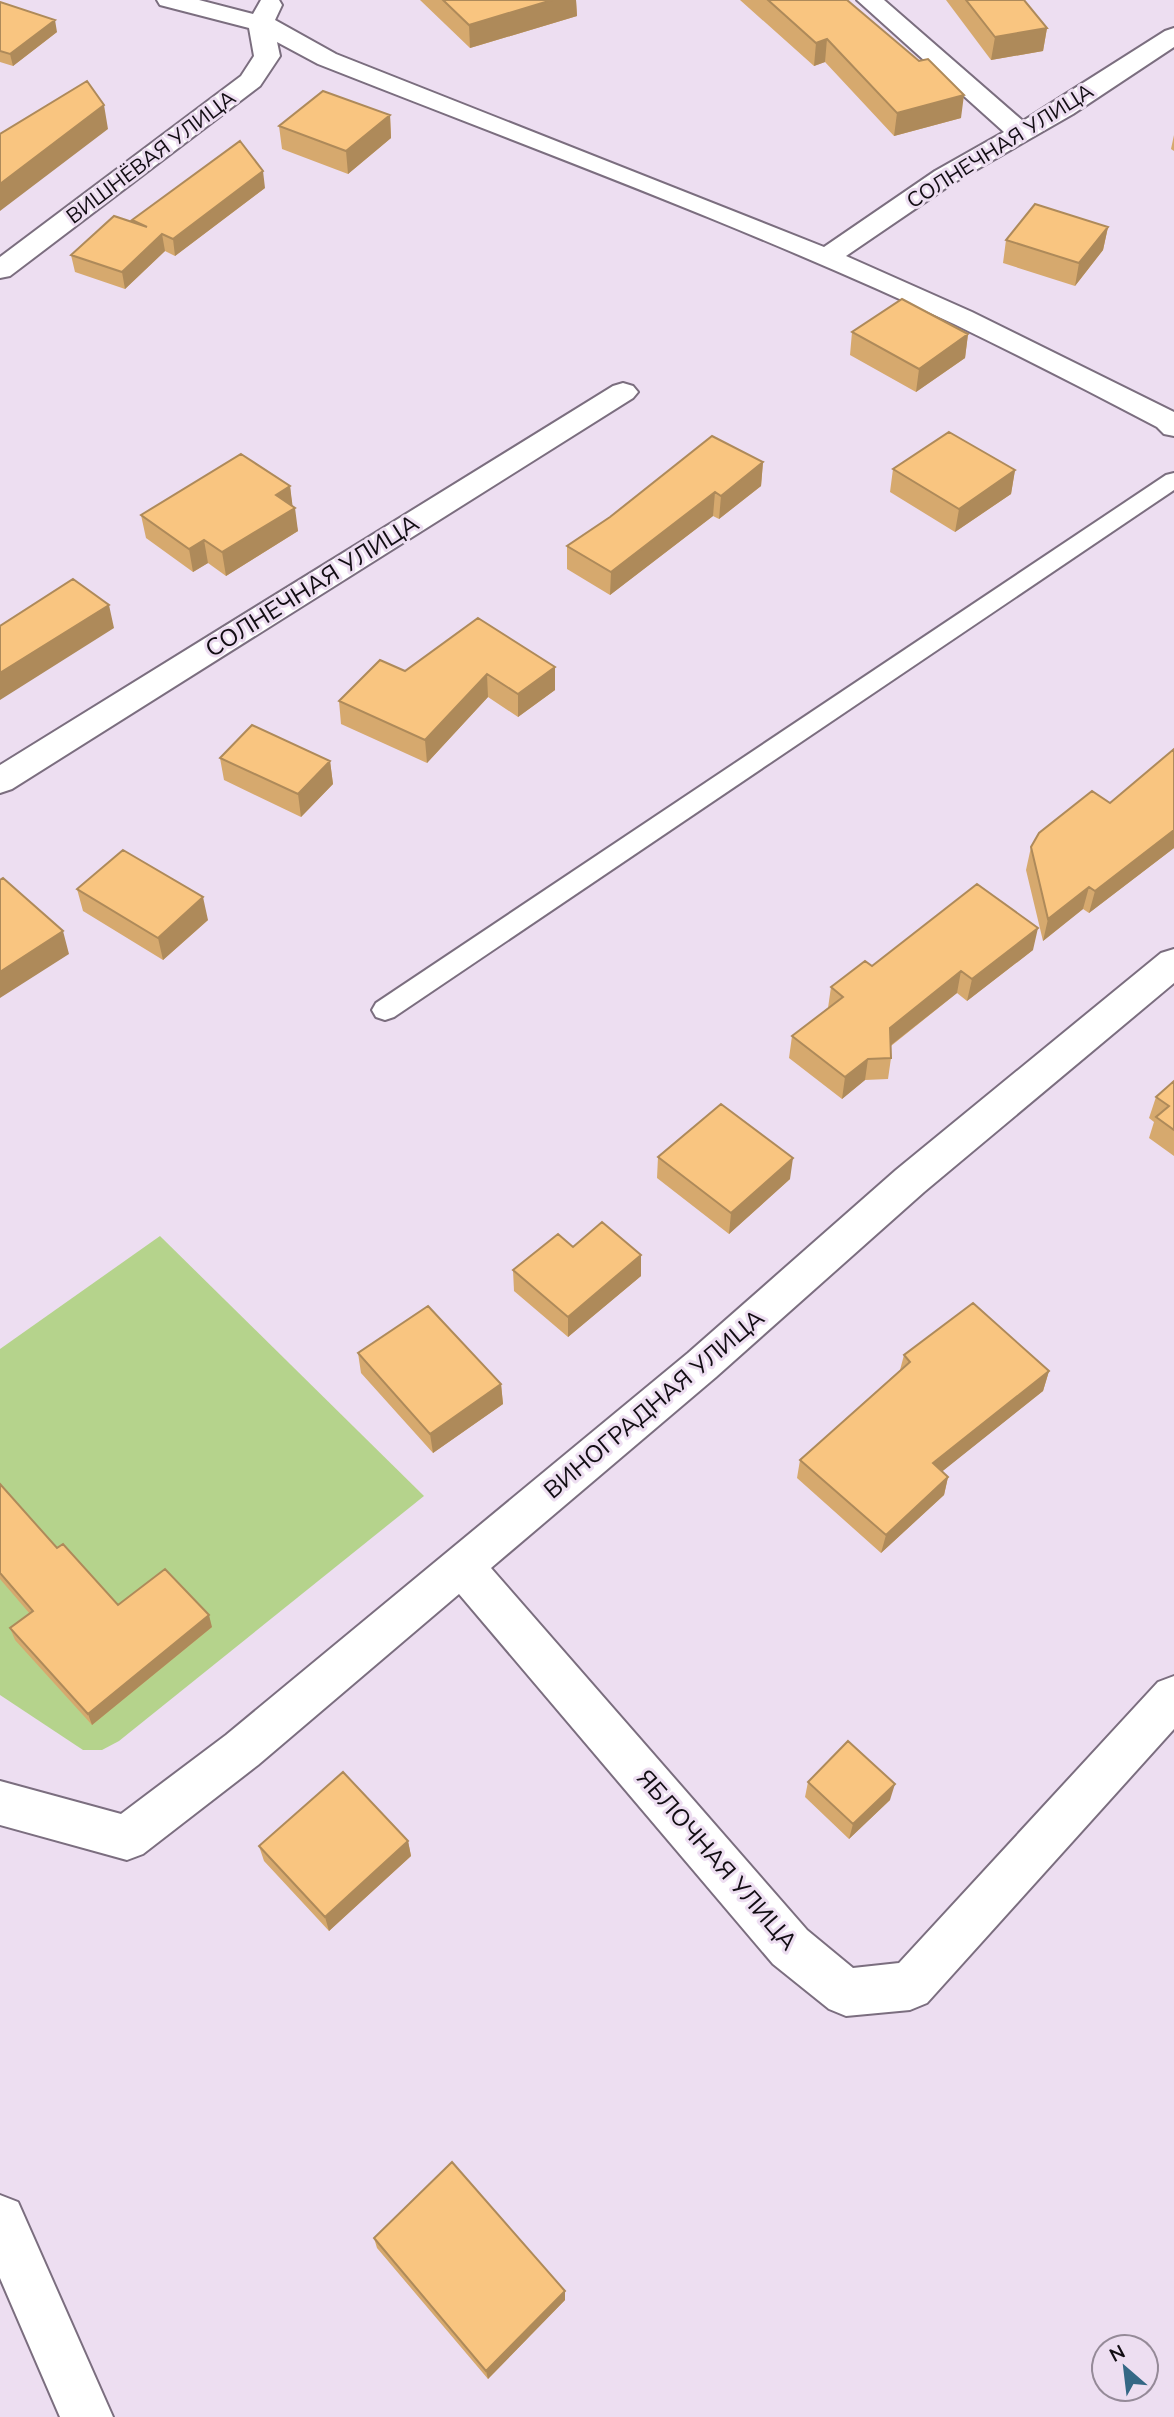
<svg xmlns="http://www.w3.org/2000/svg" width="1174" height="2417" viewBox="0 0 1174 2417" font-family="'Nunito Sans',sans-serif">
	<rect width="100%" height="100%" fill="#eddef1"/>
	<!-- green -->
	<path fill="#b5d38c" d="M160 1236 424 1496 119 1741 102 1750H83L0 1695V1349Z"/>
	<g fill="none" stroke-linecap="round" stroke-linejoin="round">
		<!-- service casing -->
		<g stroke="#7b6e7f" stroke-width="4">
			<path id="service" d="M1174 473V490L394 1017 385 1020 376 1017 372 1010 376 1003 1166 475Z"/>
		</g>
		<!-- minor casing -->
		<g stroke="#7b6e7f" stroke-width="4">
			<path id="minor" d="M157 0H199L253 14 261 0H279L282 5 275 20 336 54 824 247 935 171 1004 132 857 0H884L1023 121 1165 31 1174 28V47L1073 114 953 183 846 256 972 312 1174 412V436L1164 434 1157 427C1089 391 1022 357 954 324 747 227 531 148 318 64L277 42 280 56 260 86 10 276 0 278V257L241 76 254 56 249 28 160 5Z
				M623 383 633 386 638 392 633 398 12 789 0 793V765L613 386Z
				M1174 949V983L924 1192 716 1377 491 1568 807 1930 853 1968 899 1963 1158 1682 1174 1676V1729L927 2003 910 2010 846 2016 829 2009 773 1964 459 1594 258 1765 143 1854 127 1860 0 1825V1781L121 1814 226 1735 688 1353 896 1170 1161 953Z
				M0 2195 18 2202 113 2417H60L0 2278Z"/>
		</g>
		<!-- service -->
		<use href="#service" fill="#fff" fill-rule="evenodd"/>
		<!-- minor -->
		<use href="#minor" fill="#fff" fill-rule="evenodd"/>
	</g>
	<!-- wall -->
	<path fill="#d6a96e" d="M420 0H576L577 16 470 48Z
		M740 0H847L961 118 894 136 825 62 814 66Z
		M946 0H1024L1047 28 1043 51 991 60Z
		M0 2 57 32 13 66 0 62Z
		M390 115 391 138 348 174 282 149 279 126Z
		M1174 135V151L1171 149Z
		M265 188 175 256 165 251 125 289 75 272 71 255 132 222V220Z
		M1108 227 1103 250 1075 286 1003 263 1006 240Z
		M852 332 968 334 965 358 916 392 850 355Z
		M763 462 761 486 719 519 713 516 610 595 567 569V546Z
		M893 469 1015 470 1011 494 955 532 890 492Z
		M290 486 292 506 298 531 226 576 208 563 193 572 146 538 141 515Z
		M555 667V690L518 717 488 697 427 763 341 724 339 701 405 671Z
		M1174 749V848L1089 913 1083 909 1043 941 1026 870 1031 847 1110 803Z
		M220 758 330 761 333 784 301 817 224 780Z
		M77 889 208 920 163 960 83 911Z
		M1033 950 967 1001 957 993 891 1046V1058L888 1079 865 1080 842 1099 789 1058 792 1036 828 1008 831 987 872 966Z
		M1174 1081V1156L1149 1138 1154 1122 1149 1118 1156 1097Z
		M658 1157 790 1179 729 1234 657 1178Z
		M573 1247 641 1276 568 1337 514 1291 513 1270Z
		M358 1353 501 1384 503 1404 433 1453 361 1373Z
		M904 1355 1049 1371 1043 1391 942 1471 948 1477 944 1495 881 1553 797 1478 800 1460 900 1370Z
		M0 1484 57 1548 118 1605 212 1627 92 1725 15 1640 10 1628 30 1614 0 1579Z
		M808 1782 890 1800 849 1839 805 1797Z
		M408 1841 411 1856 329 1931 264 1861 259 1846Z
		M374 2238 565 2300 488 2379 377 2248Z"/>
	<!-- shaded-wall -->
	<path fill="#ae8a5a" d="M552 0H576L577 16 470 48 469 25Z
		M55 20 57 32 13 66 10 54Z
		M1047 28 1043 51 991 60 995 37Z
		M827 39 825 62 814 66 816 43Z
		M964 95 961 118 894 136 897 113Z
		M104 105 108 129 0 211V184Z
		M390 115 391 138 348 174 346 151Z
		M263 171 265 188 175 256 173 239Z
		M1108 227 1103 250 1075 286 1079 263Z
		M162 234 165 251 125 289 122 272Z
		M968 334 965 358 916 392 919 369Z
		M763 462 761 486 719 519 721 496Z
		M1015 470 1011 494 955 532 959 509Z
		M290 486 293 509 295 508 298 531 226 576 222 552 276 495Z
		M715 492 713 516 610 595 611 572Z
		M204 540 208 563 193 572 189 549Z
		M109 605 114 628 0 700V673Z
		M555 667V690L518 717V694Z
		M487 674 488 697 427 763 425 740Z
		M330 761 333 784 301 817 298 794Z
		M1174 830V848L1089 913 1095 891Z
		M1089 887 1083 909 1043 941 1048 919Z
		M203 897 208 920 163 960 158 938Z
		M1038 928 1033 950 967 1001 972 979Z
		M63 931 69 954 0 998V972Z
		M961 971 957 993 886 1049 890 1028Z
		M868 1059 865 1080 842 1099 845 1077Z
		M793 1158 790 1179 729 1234 731 1213Z
		M641 1255V1276L568 1337V1317Z
		M1049 1371 1043 1391 929 1482 933 1463Z
		M501 1384 503 1404 433 1453 430 1434Z
		M948 1477 944 1495 881 1553 886 1535Z
		M209 1615 212 1627 92 1725 88 1714Z
		M895 1784 890 1800 849 1839 853 1824Z
		M408 1841 411 1856 329 1931 325 1917Z
		M565 2291V2300L488 2379 486 2371Z"/>
	<!-- building -->
	<path fill="#f9c580" stroke="#ae8a5a" stroke-width="2" d="M443 0H552L469 25Z
		M768 0H847L919 61 928 59 964 95 897 113 827 39 816 43Z
		M966 0H1024L1047 28 995 37Z
		M0 2 55 20 10 54 0 51Z
		M87 81 104 105 0 184V134Z
		M323 91 390 115 346 151 279 126Z
		M240 141 263 171 173 239 162 234 122 272 71 255 114 216 147 227 132 220Z
		M1035 204 1108 227 1079 263 1006 240Z
		M902 299 968 334 919 369 852 332Z
		M949 432 1015 470 959 509 893 469Z
		M712 436 763 462 721 496 715 492 611 572 567 546 610 517Z
		M241 454 290 486 276 495 295 508 222 552 204 540 189 549 141 515Z
		M73 579 109 605 0 673V626Z
		M478 618 555 667 518 694 487 674 425 740 339 701 380 660 405 671Z
		M252 725 330 761 298 794 220 758Z
		M1174 749V830L1095 891 1089 887 1048 919 1031 847 1039 833 1092 791 1110 803Z
		M123 850 203 897 158 938 77 889Z
		M3 878 63 931 0 972V880Z
		M977 884 1038 928 972 979 961 971 890 1028 891 1058 868 1059 845 1077 792 1036 843 997 831 987 865 961 872 966Z
		M1174 1081V1130L1156 1117 1169 1106 1156 1097Z
		M721 1104 793 1158 731 1213 658 1157Z
		M602 1222 641 1255 568 1317 513 1270 558 1234 573 1247Z
		M973 1303 1049 1371 933 1463 948 1477 886 1535 800 1460 910 1362 904 1355Z
		M428 1306 501 1384 430 1434 358 1353Z
		M0 1484 57 1548 63 1544 118 1605 165 1569 209 1615 88 1714 10 1628 33 1611 0 1573Z
		M848 1741 895 1784 853 1824 808 1782Z
		M343 1772 408 1841 325 1917 259 1846Z
		M452 2162 565 2291 486 2371 374 2238Z"/>
	<g text-anchor="middle" stroke-width="6" stroke-linejoin="round" paint-order="stroke">
		<!-- far-street labels -->
		<g font-size="21" fill="#120d13" stroke="#eddef1">
			<text transform="translate(1000 146) rotate(-32)" y="7">СОЛНЕЧНАЯ УЛИЦА</text>
			<text transform="translate(151 157) rotate(-37)" y="7">ВИШНЁВАЯ УЛИЦА</text>
		</g>
		<!-- street labels -->
		<g font-size="24" fill="#120d13" stroke="#eddef1">
			<text transform="translate(312 586) rotate(-32)" y="8">СОЛНЕЧНАЯ УЛИЦА</text>
			<text transform="translate(654 1404) rotate(-40)" y="8">ВИНОГРАДНАЯ УЛИЦА</text>
			<text transform="translate(717 1860) rotate(49)" y="8">ЯБЛОЧНАЯ УЛИЦА</text>
		</g>
	</g>
	<!-- north arrow -->
	<g transform="translate(1125 2368) rotate(332)"><circle r="33" fill="#eddef1" stroke="#958a98" stroke-width="2"/>
	<path d="M0-5L12 26L0 18L-12 26Z" fill="#356885"/>
	<text y="-10" font-size="19" font-weight="bold" text-anchor="middle" fill="#120d13">N</text>
	</g>
</svg>
